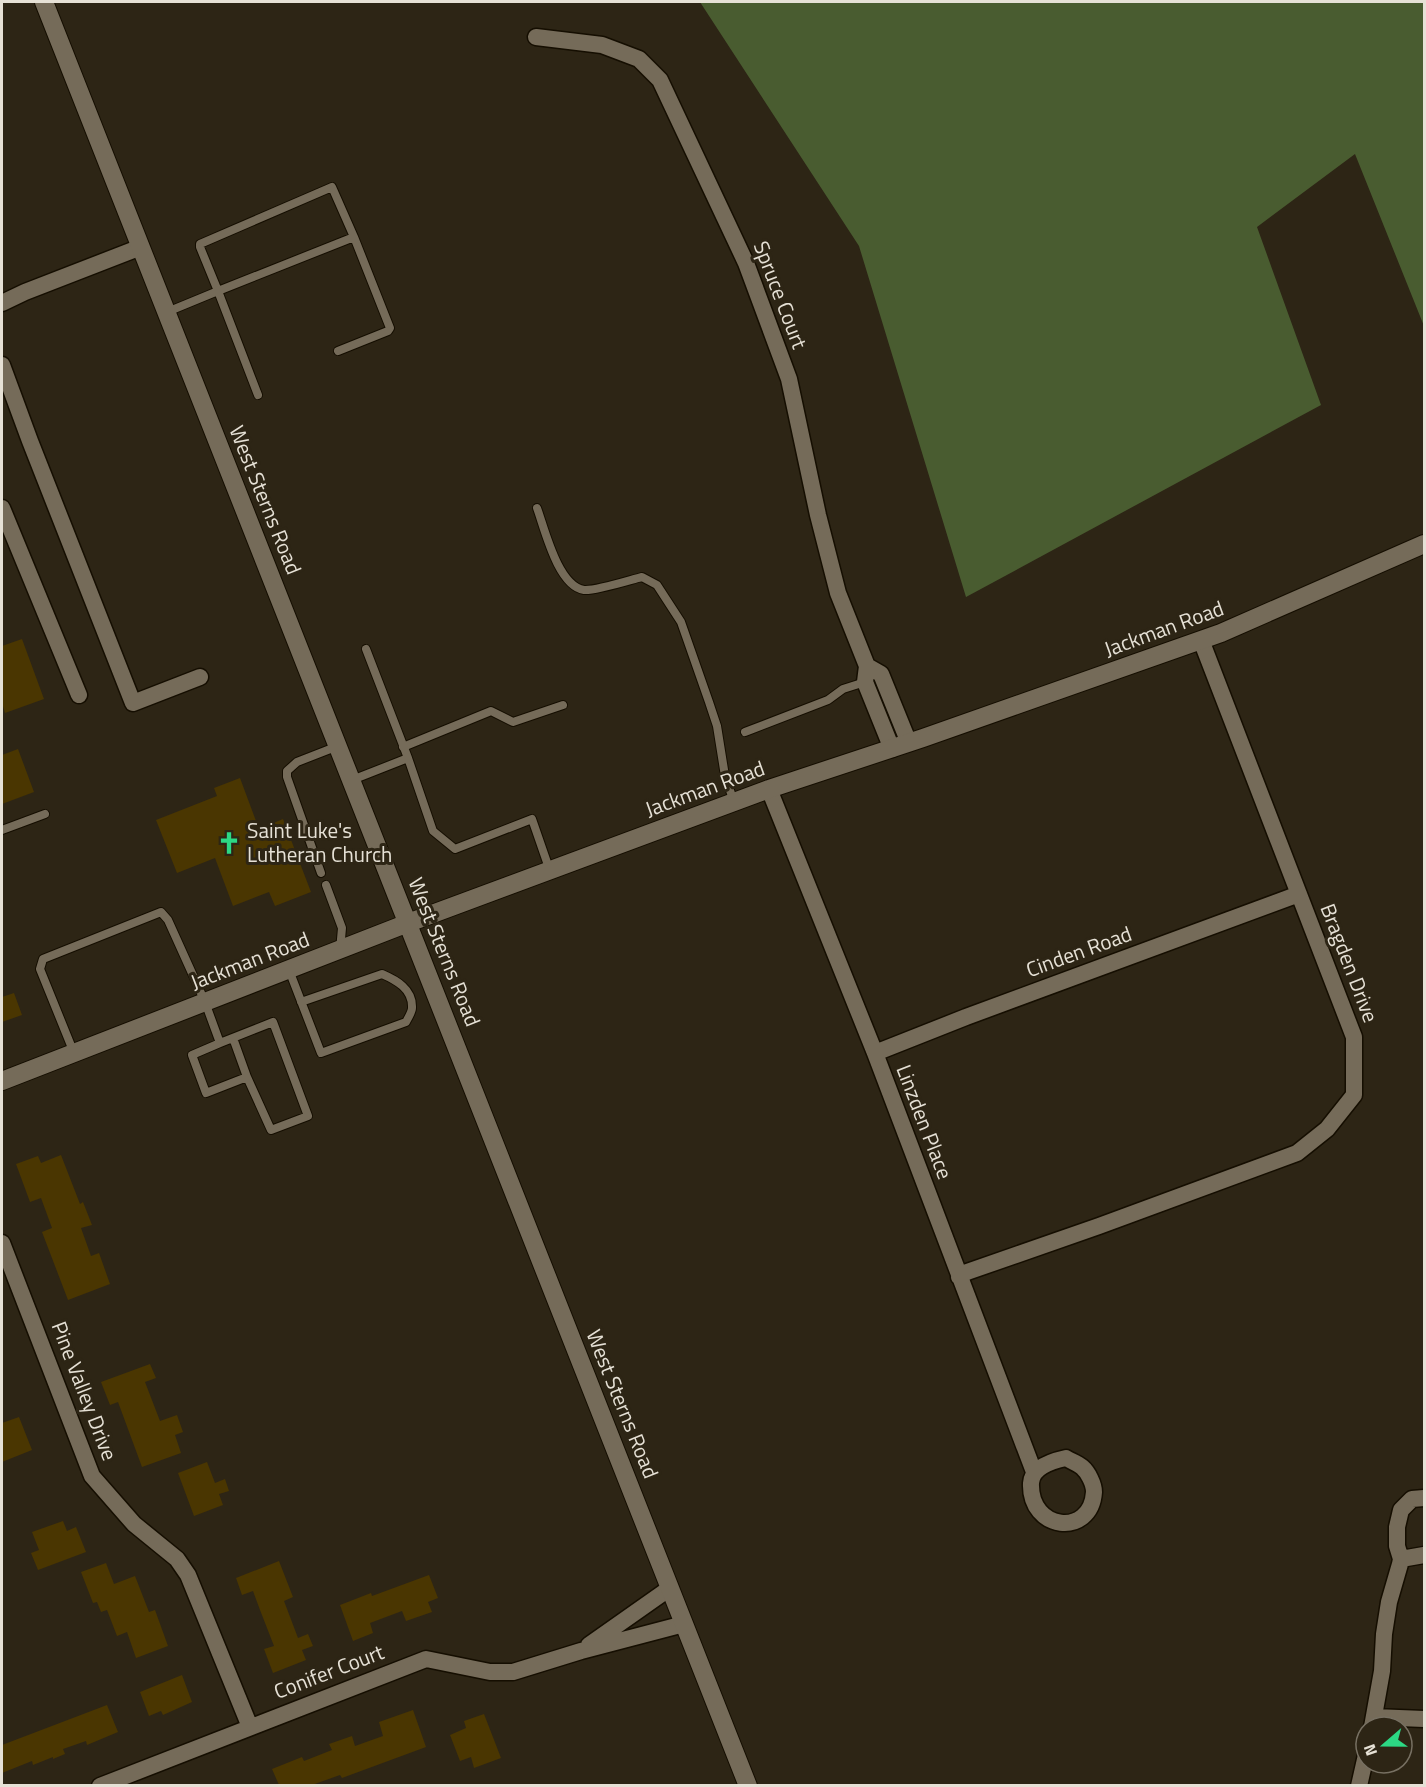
<svg xmlns="http://www.w3.org/2000/svg" width="1426" height="1787" viewBox="0 0 1426 1787" font-family="'Titillium Web',sans-serif">
	<rect width="100%" height="100%" fill="#2d2515"/>
	<!-- forest -->
	<path fill="#495c30" d="M700 2H1424V326L1355 154 1257 227 1321 405 966 597 859 246Z"/>
	<!-- building -->
	<path fill="#4a3601" d="M22 639 44 699 5 713 2 703V646Z
		M18 749 34 792 2 804V755Z
		M240 778 259 829 283 819 311 892 275 906 269 892 233 906 215 858 177 873 156 820 217 796 214 788Z
		M14 993 22 1015 2 1022V997Z
		M61 1155 80 1204 83 1202 92 1225 81 1228 91 1256 99 1253 110 1284 68 1300 42 1232 52 1228 41 1198 30 1202 16 1164 38 1156 41 1163Z
		M150 1364 156 1378 145 1382 160 1421 177 1415 183 1432 175 1435 181 1453 142 1467 118 1402 110 1405 101 1382Z
		M19 1417 32 1450 2 1462V1423Z
		M207 1462 215 1483 225 1479 229 1491 219 1494 223 1505 194 1516 178 1473Z
		M63 1521 67 1531 76 1527 86 1552 38 1570 31 1553 39 1550 32 1532Z
		M279 1561 293 1597 284 1601 298 1638 308 1634 313 1646 302 1650 306 1660 273 1673 264 1649 274 1646 260 1610 253 1591 242 1595 236 1578Z
		M106 1563 114 1584 135 1576 149 1612 155 1610 168 1646 136 1658 127 1632 117 1636 107 1610 101 1612 97 1602 93 1603 81 1572Z
		M429 1575 438 1598 428 1602 432 1612 406 1621 402 1611 370 1623 373 1633 353 1641 340 1605 371 1593 372 1596Z
		M182 1675 192 1702 163 1715 161 1711 149 1716 140 1692Z
		M107 1705 118 1732 87 1745 86 1741 63 1749 65 1754 53 1759V1757L33 1765 32 1761 2 1773V1745Z
		M413 1710 426 1747 342 1778 340 1775 312 1785H279L272 1769 302 1757 304 1761 332 1750 329 1744 352 1736 355 1746 383 1736 379 1722Z
		M484 1714 501 1758 474 1768 471 1757 460 1761 450 1735 466 1728 464 1721Z"/>
	<g fill="none" stroke-linecap="round" stroke-linejoin="round">
		<!-- lane casing -->
		<g stroke="#150e01" stroke-width="10">
			<path id="lane" d="M167 312 218 291 258 395
				M338 351 388 331 390 328 354 237 218 291 200 247V244L332 187 354 237
				M537 508C545 530 558 586 584 590 596 591 630 580 642 577L657 585 681 622 709 702 717 726 725 776 734 802
				M366 649 408 758
				M745 732 828 700 843 689 865 682
				M403 747 491 711 513 722 563 705
				M352 780 408 758 433 831 455 849 532 819 550 871
				M2 830 45 814
				M321 873 287 777V771L297 762 338 746
				M326 885 342 928 340 950
				M289 970 321 1053 406 1022C408 1018 412 1012 412 1008 413 989 396 980 382 974L301 1002
				M233 1038 247 1077
				M74 1053 40 969 43 959 161 912 168 920 205 1002 220 1043 192 1055 206 1093 247 1077 271 1130 308 1116 273 1022 220 1043"/>
		</g>
		<!-- street casing -->
		<g stroke="#150e01" stroke-width="19">
			<path id="street" d="M536 37 602 45 639 59 660 80 746 263 789 379 818 515 838 593 867 666 865 682 892 749
				M2 303 25 292 141 247
				M2 365 30 441 133 703 200 677
				M2 508 79 695
				M867 666 881 674 909 743
				M769 789 875 1053 1034 1472
				M875 1053 966 1017 1299 894
				M2 1243 92 1476 134 1524 177 1559 188 1575 250 1727
				M959 1277 967 1272 1099 1226 1297 1153 1327 1129 1354 1095V1037L1201 640
				M1066 1458C1071 1461 1077 1463 1082 1467 1088 1472 1094 1484 1094 1492 1091 1538 1029 1531 1031 1483 1032 1467 1052 1461 1066 1458Z
				M1401 1559 1424 1555
				M589 1645 670 1588
				M1374 1717 1424 1719
				M1372 1727 1382 1671 1384 1634 1389 1602 1400 1564 1401 1559 1397 1546V1527L1401 1510 1412 1499 1424 1498
				M100 1786 426 1659 490 1672H513L581 1651 684 1624
				M1359 1786 1366 1755"/>
		</g>
		<!-- secondary casing -->
		<g stroke="#150e01" stroke-width="20">
			<path id="secondary" d="M44 2 748 1786
				M2 1081 408 923 769 789 923 738 1221 633 1424 544"/>
		</g>
		<!-- lane -->
		<use href="#lane" stroke="#756b59" stroke-width="8"/>
		<!-- street -->
		<use href="#street" stroke="#756b59" stroke-width="16"/>
		<!-- secondary -->
		<use href="#secondary" stroke="#756b59" stroke-width="18"/>
	</g>
	<!-- icons -->
	<defs>
		<g id="church-bare" transform="scale(1.8)"><path d="M-1.2-6h2.4v3.5h3.3v2.4h-3.3V6h-2.4V-.1h-3.3v-2.4h3.3Z" fill="#2cd884" stroke="#2d2515" stroke-width="2.5" paint-order="stroke"/></g>
	</defs>
	<g fill-rule="evenodd">
		<use href="#church-bare" x="229" y="843"/>
	</g>
	<g text-anchor="middle" stroke-width="6" stroke-linejoin="round" paint-order="stroke">
		<!-- street labels -->
		<g font-size="21" fill="#e6e1d6" stroke="#2d2515">
			<text transform="translate(780 295) rotate(69)" y="7">Spruce Court</text>
			<text transform="translate(265 500) rotate(68)" y="7">West Sterns Road</text>
			<text transform="translate(1164 629) rotate(-20)" y="7">Jackman Road</text>
			<text transform="translate(705 789) rotate(-20)" y="7">Jackman Road</text>
			<text transform="translate(444 952) rotate(68)" y="7">West Sterns Road</text>
			<text transform="translate(1079 952) rotate(-20)" y="7">Cinden Road</text>
			<text transform="translate(250 961) rotate(-21)" y="7">Jackman Road</text>
			<text transform="translate(1349 963) rotate(69)" y="7">Bragden Drive</text>
			<text transform="translate(924 1122) rotate(69)" y="7">Linzden Place</text>
			<text transform="translate(84 1391) rotate(69)" y="7">Pine Valley Drive</text>
			<text transform="translate(622 1404) rotate(68)" y="7">West Sterns Road</text>
			<text transform="translate(329 1672) rotate(-21)" y="7">Conifer Court</text>
		</g>
		<!-- poi labels -->
		<g font-size="21" fill="#e6e1d6" stroke="#2d2515" text-anchor="start">
			<text x="247" y="838">Saint Luke's<tspan x="247" dy="24">Lutheran Church</tspan></text>
		</g>
	</g>
	<!-- border -->
	<rect width="1426" height="1787" fill="none" stroke="#e6e1d6" stroke-width="6"/>
	<!-- north arrow -->
	<g transform="translate(1384 1745) rotate(250)"><circle r="28" fill="#2d2515" stroke="#777062" stroke-width="1.5"/>
	<path d="M0-4.5L10 22L0 15L-10 22Z" fill="#2cd884"/>
	<text y="-9" font-size="16" font-weight="bold" text-anchor="middle" fill="#e6e1d6">N</text>
	</g>
</svg>
